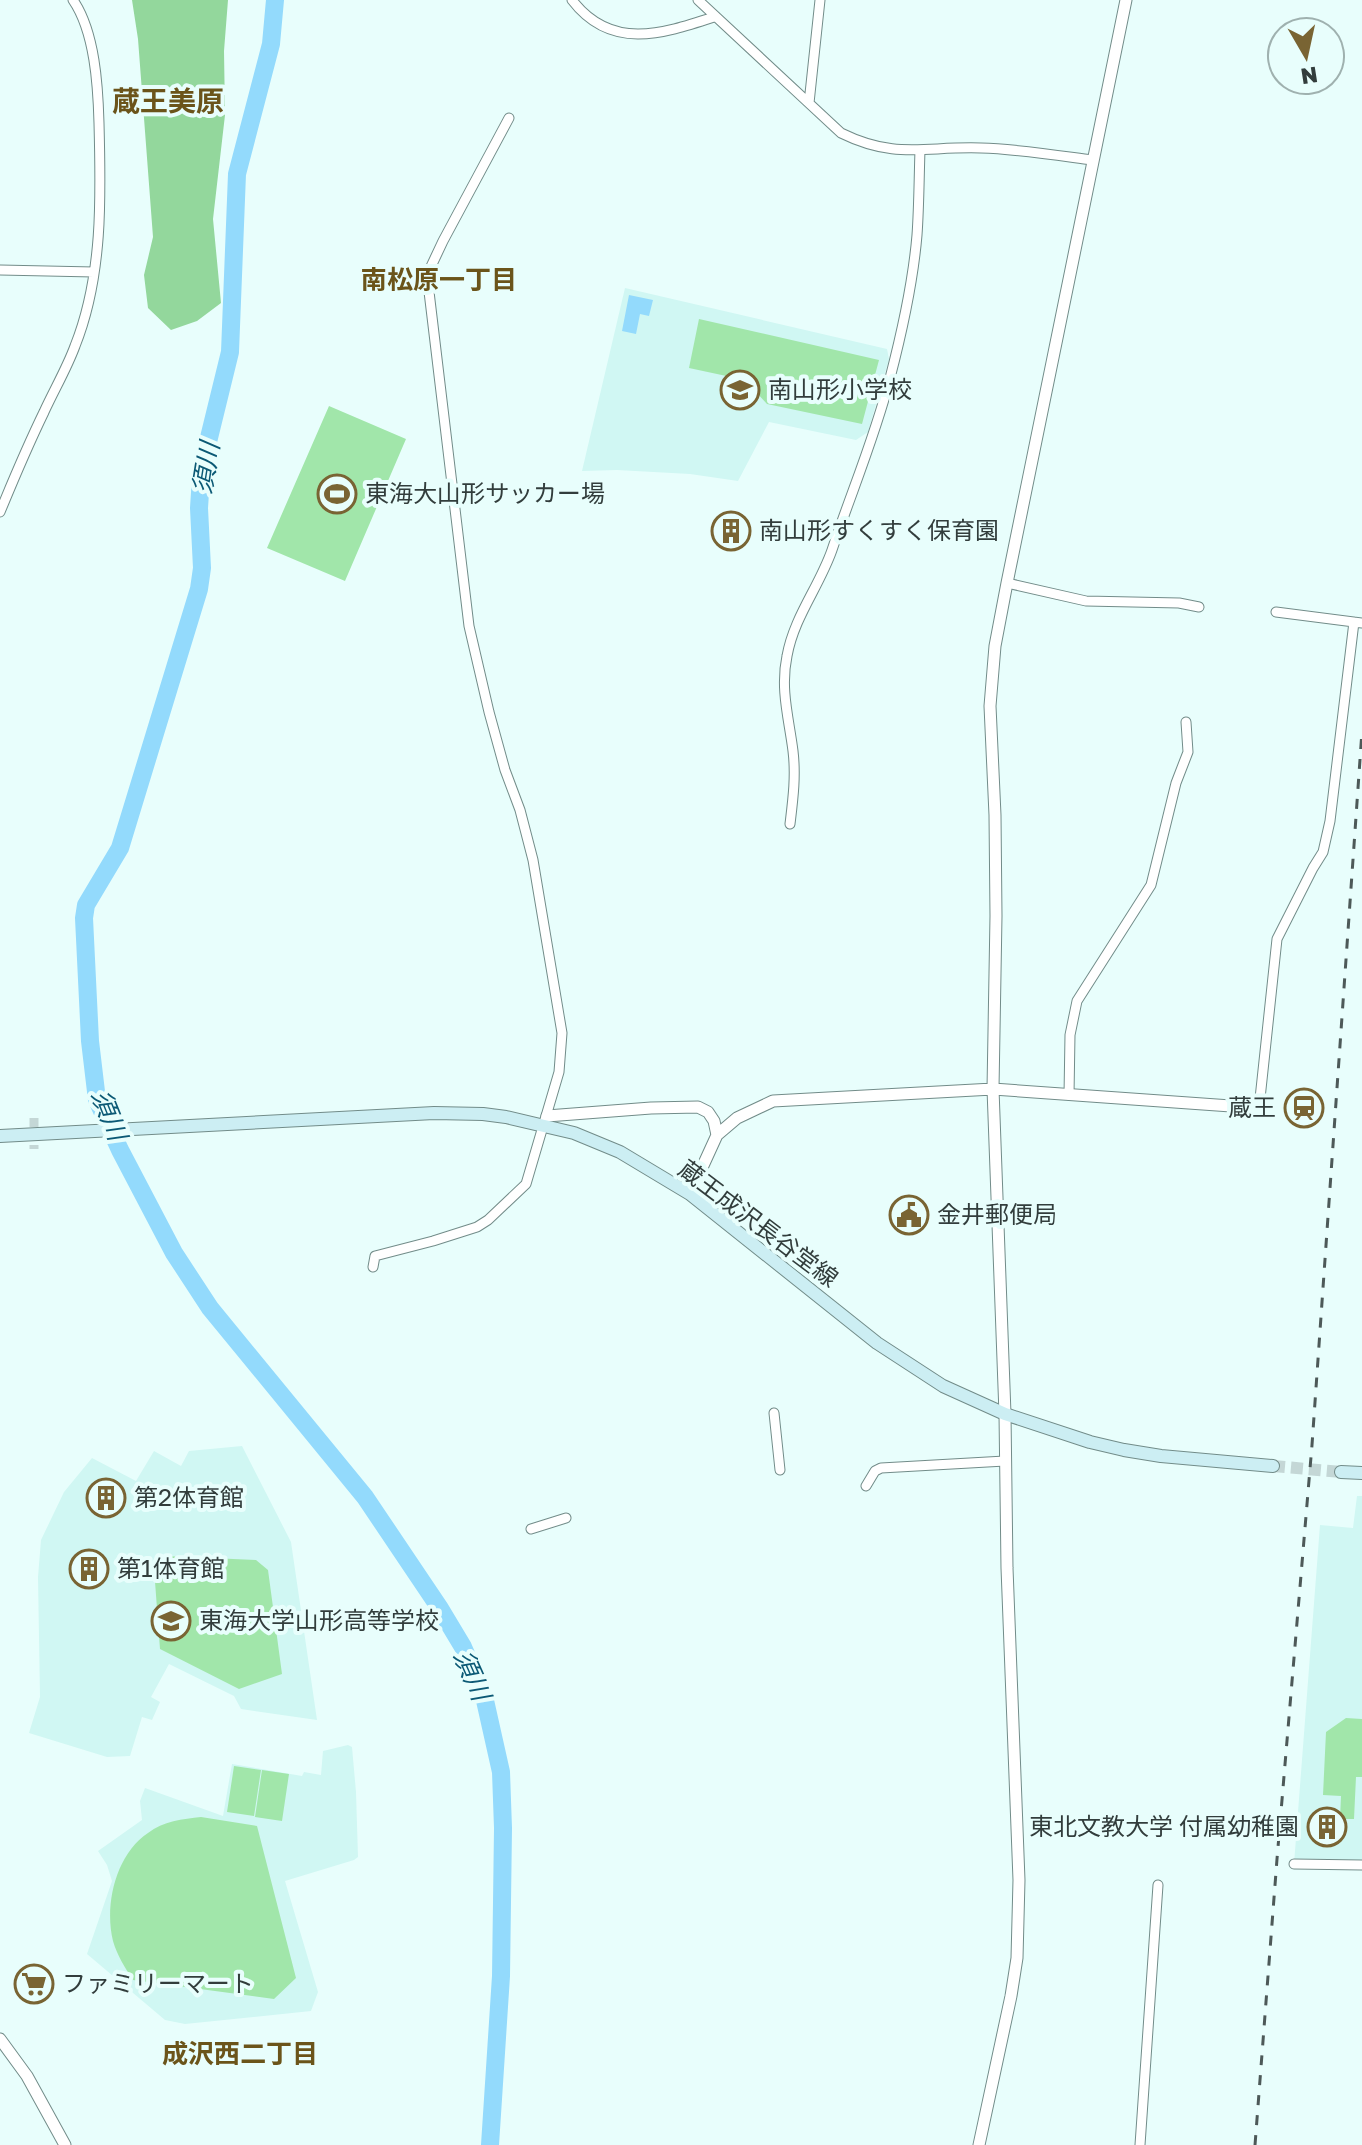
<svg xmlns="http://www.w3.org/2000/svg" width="1362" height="2145" viewBox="0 0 1362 2145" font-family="'Golos Text','Noto Sans JP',sans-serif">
	<rect width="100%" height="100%" fill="#e8fefc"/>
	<!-- built -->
	<path fill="#d0f7f3" d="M625 288 887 349 889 359 868 432 856 440 769 422 738 481 690 474 617 470 582 471Z
		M242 1446 291 1542 317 1720 241 1709 234 1696 169 1664 151 1697 160 1702 152 1720 142 1717 130 1756 107 1757 29 1733 40 1697 38 1577 41 1540 64 1492 92 1458 136 1481 154 1451 181 1466 189 1451Z
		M1357 1496H1362V1865L1294 1864 1320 1525 1353 1528Z
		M348 1745 352 1747 356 1792 358 1857 354 1860 285 1881 318 1992 311 2011 185 2024 165 2020 87 1954 112 1881 107 1865 98 1851 142 1820 140 1801 145 1788 223 1816 232 1764 302 1776 304 1772 321 1775 323 1751Z"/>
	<!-- green -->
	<path fill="#a1e6aa" d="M699 319 879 360 862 424 767 404 745 380 689 368Z
		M329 406 406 439 345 581 267 548Z
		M165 1556 256 1560 268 1570 282 1674 239 1689 160 1649 154 1568Z
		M1346 1718 1362 1719V1777H1356L1354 1819H1340L1341 1796 1323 1795 1326 1732Z
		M234 1766 261 1770 254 1816 227 1812Z
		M262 1770 289 1774 282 1821 255 1817Z
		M201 1817 257 1826 296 1978 274 1999 133 1980C125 1968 117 1955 113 1941 104 1905 116 1854 148 1833 163 1821 183 1819 201 1817Z"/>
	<!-- forest -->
	<path fill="#93d79c" d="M132 0H228L224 51 225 115 213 219 221 303 197 321 171 330 148 308 144 275 153 237 138 39Z"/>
	<!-- water -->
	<path fill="#93dafc" d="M629 295 653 300 649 316 640 314 636 334 622 331Z"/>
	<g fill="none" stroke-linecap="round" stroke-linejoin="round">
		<!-- river -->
		<path stroke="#93dafc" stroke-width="18" d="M275 0 271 44 237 174 230 352 206 450 201 477 199 508 202 568 199 589 120 848 86 905 84 918 90 1041 97 1100 120 1150 174 1253 210 1308 365 1497 439 1607 463 1647 484 1696 501 1772 503 1828 501 1976 490 2145"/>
		<!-- minor-tunnel -->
		<path stroke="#c4d7d6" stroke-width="9" stroke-dasharray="9 4.5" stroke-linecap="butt" d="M34 1118V1149"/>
		<!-- secondary-tunnel -->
		<path stroke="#c4d7d6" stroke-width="12" stroke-dasharray="12 6" stroke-linecap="butt" d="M1273 1466 1341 1472"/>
		<!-- minor casing -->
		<g stroke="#728c89" stroke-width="11">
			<path id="minor" d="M572 0C611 51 662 34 714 17
				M698 0 841 133C896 160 925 146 981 148 1018 149 1055 155 1092 160
				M809 103 820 0
				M0 270 94 272
				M0 512C14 478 28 445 44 412 54 390 67 368 75 346 103 276 101 197 99 123 98 86 95 32 73 0
				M1007 583 1086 601 1179 603 1199 607
				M1276 612 1362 623
				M790 824C793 799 796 776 793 751 789 719 780 689 787 656 794 617 819 587 832 550 851 493 875 437 890 378 902 332 913 283 917 235 919 207 919 179 920 150
				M1069 1095 1070 1035 1077 1001 1151 885 1176 783 1188 752 1186 722
				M1259 1108 1277 939 1313 868 1323 852 1330 821 1354 622
				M373 1267 375 1256 433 1241 477 1227 488 1220 526 1184 559 1072 562 1033 533 860 520 810 505 770 489 712 469 626 427 275 443 241 509 118
				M774 1413 780 1470
				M866 1486 875 1471 881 1468 1005 1461
				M531 1529 566 1518
				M1294 1864 1362 1865
				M1140 2145 1158 1885"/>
		</g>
		<!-- tertiary casing -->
		<g stroke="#728c89" stroke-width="13">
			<path id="tertiary" d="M547 1116 651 1108 698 1107 708 1112 714 1121 717 1135
				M690 1194 717 1135 737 1118 773 1101 993 1089 1259 1108
				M0 2039 27 2076 65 2145
				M979 2145 1011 1996 1017 1958 1019 1880 1007 1568 1005 1414 993 1089 996 916 995 815 990 706 995 646 1007 583 1126 0"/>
		</g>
		<!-- secondary casing -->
		<g stroke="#728c89" stroke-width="14">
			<path id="secondary" d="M0 1136 434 1113 483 1114 506 1117 574 1133 620 1152 690 1194 877 1343 943 1386 1005 1414 1090 1442 1124 1450 1161 1456 1273 1466
				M1341 1472 1362 1473"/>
		</g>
		<!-- minor -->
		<use href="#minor" stroke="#fff" stroke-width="9"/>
		<!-- tertiary -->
		<use href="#tertiary" stroke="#fff" stroke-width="11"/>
		<!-- secondary -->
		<use href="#secondary" stroke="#cceef3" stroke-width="12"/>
		<!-- rail -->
		<path stroke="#4d5958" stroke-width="3" stroke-dasharray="10 10" stroke-linecap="butt" d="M1255 2145 1277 1859 1312 1445 1362 731"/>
	</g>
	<!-- icons -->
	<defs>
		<g id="school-ring" transform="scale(2)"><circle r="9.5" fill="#e8fefc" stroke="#796433" stroke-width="1.5"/><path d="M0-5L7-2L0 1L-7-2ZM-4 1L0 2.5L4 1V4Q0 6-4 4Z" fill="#796433"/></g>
		<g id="stadium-ring" transform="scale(2)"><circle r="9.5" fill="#e8fefc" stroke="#796433" stroke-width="1.5"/><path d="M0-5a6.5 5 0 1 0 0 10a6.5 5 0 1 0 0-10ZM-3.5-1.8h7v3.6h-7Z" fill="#796433"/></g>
		<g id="building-ring" transform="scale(2)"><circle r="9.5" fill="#e8fefc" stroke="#796433" stroke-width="1.5"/><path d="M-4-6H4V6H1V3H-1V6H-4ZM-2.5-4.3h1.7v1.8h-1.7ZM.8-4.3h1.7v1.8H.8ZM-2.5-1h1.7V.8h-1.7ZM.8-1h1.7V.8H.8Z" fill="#796433"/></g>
		<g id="station-ring" transform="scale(2)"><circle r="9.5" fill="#e8fefc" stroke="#796433" stroke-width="1.5"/><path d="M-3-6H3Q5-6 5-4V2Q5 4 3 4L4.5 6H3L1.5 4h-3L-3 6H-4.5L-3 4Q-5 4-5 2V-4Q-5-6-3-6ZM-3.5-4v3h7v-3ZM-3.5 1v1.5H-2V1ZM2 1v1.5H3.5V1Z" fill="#796433"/></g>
		<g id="civic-ring" transform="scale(2)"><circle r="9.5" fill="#e8fefc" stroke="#796433" stroke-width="1.5"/><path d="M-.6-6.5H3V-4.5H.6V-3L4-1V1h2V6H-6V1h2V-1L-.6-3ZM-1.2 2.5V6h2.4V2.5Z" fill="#796433"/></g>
		<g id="supermarket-ring" transform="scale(2)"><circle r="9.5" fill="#e8fefc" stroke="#796433" stroke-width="1.5"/><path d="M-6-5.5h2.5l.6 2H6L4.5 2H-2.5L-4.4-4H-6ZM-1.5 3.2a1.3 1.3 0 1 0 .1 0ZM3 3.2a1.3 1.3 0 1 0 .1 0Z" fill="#796433"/></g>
	</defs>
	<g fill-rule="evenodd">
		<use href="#school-ring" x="740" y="390"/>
		<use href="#stadium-ring" x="337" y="494"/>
		<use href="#building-ring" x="731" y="531"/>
		<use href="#station-ring" x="1304" y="1108"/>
		<use href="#civic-ring" x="909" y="1215"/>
		<use href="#building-ring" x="106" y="1498"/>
		<use href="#building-ring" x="89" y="1569"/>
		<use href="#school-ring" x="171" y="1621"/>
		<use href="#building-ring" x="1327" y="1827"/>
		<use href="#supermarket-ring" x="34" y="1984"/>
	</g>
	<g text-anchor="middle" stroke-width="8" stroke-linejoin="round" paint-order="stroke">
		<!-- poi labels -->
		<g font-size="24" fill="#323d3c" stroke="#e8fefc" text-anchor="start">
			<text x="768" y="398">南山形小学校</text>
			<text x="365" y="502">東海大山形サッカー場</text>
			<text x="759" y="539">南山形すくすく保育園</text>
			<text x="1276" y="1116" text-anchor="end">蔵王</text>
			<text x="937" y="1223">金井郵便局</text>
			<text x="134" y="1506">第2体育館</text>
			<text x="117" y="1577">第1体育館</text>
			<text x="199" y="1629">東海大学山形高等学校</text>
			<text x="1299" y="1835" text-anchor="end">東北文教大学 付属幼稚園</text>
			<text x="62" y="1992">ファミリーマート</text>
		</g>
		<!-- street labels -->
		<g font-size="24" fill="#323d3c" stroke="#e8fefc">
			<text transform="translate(758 1224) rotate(37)" y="8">蔵王成沢長谷堂線</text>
		</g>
		<!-- neighbourhood labels -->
		<g font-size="26" font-weight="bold" fill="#6b541a" stroke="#e8fefc">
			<text x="439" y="289">南松原一丁目</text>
			<text x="240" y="2063">成沢西二丁目</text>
		</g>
		<!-- water labels -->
		<g font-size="26" font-style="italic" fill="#0b5975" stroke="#e8fefc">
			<text transform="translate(206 468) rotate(-81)" y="9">須川</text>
			<text transform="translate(109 1115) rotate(68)" y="9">須川</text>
			<text transform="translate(472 1675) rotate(66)" y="9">須川</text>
		</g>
		<!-- quarter labels -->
		<g font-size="28" font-weight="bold" fill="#6b541a" stroke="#e8fefc">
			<text x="168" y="111">蔵王美原</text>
		</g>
	</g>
	<!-- north arrow -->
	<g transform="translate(1306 56) rotate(171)"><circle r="38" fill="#e8fefc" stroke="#9fb1af" stroke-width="2"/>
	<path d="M0-6L14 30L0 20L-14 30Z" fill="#796433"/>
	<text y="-12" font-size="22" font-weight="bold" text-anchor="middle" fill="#323d3c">N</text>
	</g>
</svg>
